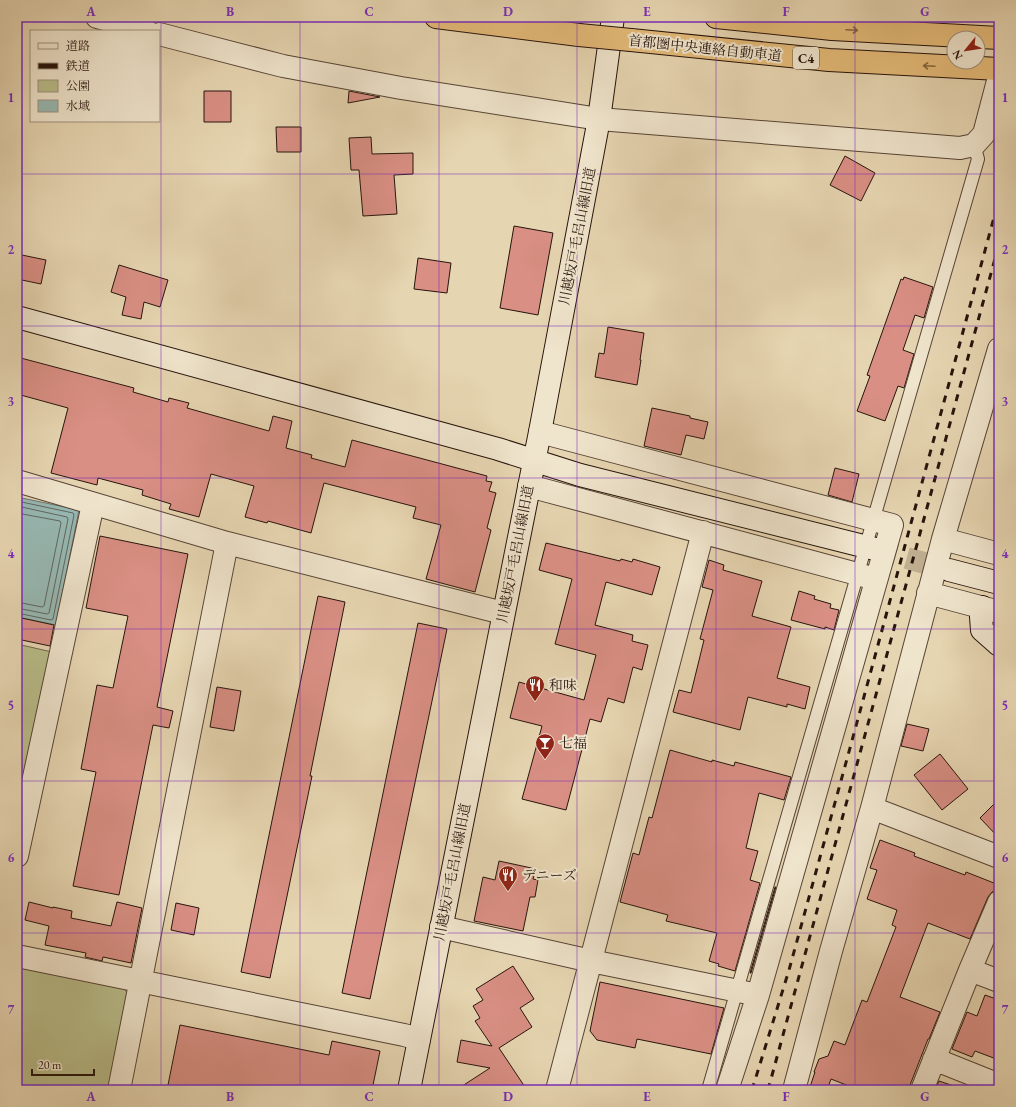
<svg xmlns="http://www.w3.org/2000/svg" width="1016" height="1107" viewBox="0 0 1016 1107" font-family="'EB Garamond','Noto Serif JP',serif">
	<rect width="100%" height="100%" fill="#e6d5b1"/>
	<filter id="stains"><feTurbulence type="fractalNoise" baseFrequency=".005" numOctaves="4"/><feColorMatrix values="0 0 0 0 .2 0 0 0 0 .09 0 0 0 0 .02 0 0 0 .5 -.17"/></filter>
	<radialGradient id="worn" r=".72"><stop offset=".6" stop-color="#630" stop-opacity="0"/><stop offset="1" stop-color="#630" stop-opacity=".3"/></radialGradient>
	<!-- green -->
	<path fill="#b8bc89" stroke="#70684a" d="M17 644 52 652 17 818Z
		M17 966 124 988 129 996 109 1090H17Z"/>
	<!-- water -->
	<path fill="#97b8b2" stroke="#6a7670" d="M17 497 79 510 56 625 17 617Z"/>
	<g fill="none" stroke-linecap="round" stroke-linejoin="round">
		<!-- shore -->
		<path stroke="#5f665f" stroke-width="1" d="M17 501 73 513 74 515 53 619 51 620 17 613
			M17 506 67 517 68 519 49 613 47 614 17 608
			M17 513 60 521 61 523 44 606 42 607 17 602"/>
	</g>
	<!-- building -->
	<path fill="#d98f84" stroke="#27140c" d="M204 91H231V122H204Z
		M349 91 380 97 348 103Z
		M276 127H301V152H277Z
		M371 137 372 154 413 153V174L394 175 397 214 363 216 359 170H351L349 138Z
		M845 156 875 173 861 201 830 185Z
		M514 226 553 233 538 315 500 308Z
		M17 254 46 260 41 284 17 279Z
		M418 258 451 263 447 293 414 289Z
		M119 265 168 280 160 307 144 302 141 319 122 315 126 297 111 292Z
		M904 277 933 287 924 318 915 315 903 350 914 354 904 388 898 386 885 421 857 411 870 376 867 375 901 279 903 280Z
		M608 327 644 333 640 360H641L637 385 595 377 599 353 604 354Z
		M17 357 134 388 133 392 168 402 169 398 189 403 187 408 269 431 273 416 292 421 286 448 312 455 311 458 345 467 352 440 487 476 486 481 492 482 489 491 496 493 487 528 491 530 475 592 426 579 441 525 413 518 416 507 324 483 311 533 268 521 267 523 245 517 254 486 211 474 199 517 169 509 171 504 142 495 143 490 98 478 97 485 51 473 68 408 17 394Z
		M652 408 690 416V418L708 422 704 439 686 435 681 455 644 446Z
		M835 468 859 474 852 502 828 495Z
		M100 536 188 554 157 707 173 711 169 728 153 725 119 895 73 886 96 772 81 769 97 685 113 688 128 616 86 608Z
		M546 543 620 561 621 559 632 562 633 559 660 567 652 595 606 582 595 625 633 635 632 641 648 645 642 670 633 667 624 703 608 698 601 722 590 719 566 810 522 799 542 726 510 718 519 682 584 700 596 655 555 644 572 579 539 570Z
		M709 560 724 565 723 570 762 581 752 616 791 627 777 678 810 687 805 709 787 704V707L748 697 740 730 673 712 679 690 691 693 704 640 700 639 713 590 702 587Z
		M799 591 815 596 814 599 831 604 830 608 839 610 834 630 825 627V629L791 620Z
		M318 596 345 602 310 776H312L270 978 241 972Z
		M17 617 54 625 50 646 17 639Z
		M418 623 447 629 370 999 342 993Z
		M217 687 241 691 234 731 210 727Z
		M907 724 929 729 923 751 901 746Z
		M670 750 712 762V760L734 766 735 762 791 777 784 800 759 793 746 848 758 851 750 880 760 883 735 971 718 966 719 964 709 961 717 933 666 921 668 915 620 902 633 853 639 855 649 817 652 818Z
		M940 754 968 789 942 810 914 775Z
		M999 799V838L980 818Z
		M880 840 915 853 914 856 965 875 966 872 999 885V890L992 892 988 897 970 939 928 923 900 997 940 1012 929 1039H928L910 1085V1090H859L831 1079 827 1090H809L815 1072H814L819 1059 828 1056 834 1041 845 1045 862 1000 867 1002 896 927 892 925 897 910 867 899 877 870 870 868Z
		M499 861 536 869 533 879 538 880 535 897H530L523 931 474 921 483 877 495 880Z
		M775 887H776L751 973H750Z
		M29 902 53 908V907L72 911 71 918 111 926 117 902 142 908 131 963 103 957 102 961 85 957 86 953 45 945 49 926 25 920Z
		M176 903 199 908 194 935 171 930Z
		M513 966 534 999 520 1008 532 1027 499 1048 527 1090H456L490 1068 457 1062 461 1040 492 1046 475 1021 480 1018 473 1006 483 1000 476 989Z
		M600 982 724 1008 711 1054 637 1039 635 1048 597 1040 590 1031Z
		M985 995 999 1000V1060L975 1051 972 1057 952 1049 967 1012 977 1016Z
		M180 1025 329 1055 332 1041 380 1051 372 1090H167Z
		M939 1081 960 1088V1090H935Z"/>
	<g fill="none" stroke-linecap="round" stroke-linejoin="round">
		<!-- secondary-tunnel -->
		<path stroke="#c0ae90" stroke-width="22" stroke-dasharray="22 11" stroke-linecap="butt" d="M875 549 949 570"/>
		<!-- lane casing -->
		<g stroke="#574435" stroke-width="14">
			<path id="lane" d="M708 1090 978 159 974 145"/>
		</g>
		<!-- street casing -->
		<g stroke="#574435" stroke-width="24">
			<path id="street" d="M97 17 147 31
				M159 34 283 66 401 88 599 119 960 148 974 145 984 134 999 77
				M540 432 892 525 758 995 727 1090
				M17 481 227 543 503 613
				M529 486 876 579
				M943 539 999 349
				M928 593 999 612
				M872 808 999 857
				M17 856 93 504
				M441 927 591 961 758 995
				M17 956 404 1035 419 1039
				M970 970 999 981
				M934 1059 999 1085
				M119 1090 227 543
				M557 1090 703 532
				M794 1090 831 951 872 808 943 539 999 554
				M922 1090 970 970 999 902"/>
		</g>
		<!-- secondary casing -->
		<g stroke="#27140c" stroke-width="24">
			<path id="secondary" d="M17 317 498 449 580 475 875 549
				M949 570 999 583
				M982 607 981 617 982 630 999 645
				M409 1090 540 432 599 119 613 17"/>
		</g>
		<!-- highway casing -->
		<g stroke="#27140c" stroke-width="24">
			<path id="highway" d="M436 17 579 35
				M716 17 832 29 999 38
				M631 40 829 60 999 69"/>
		</g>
		<!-- lane -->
		<use href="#lane" stroke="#efe4cc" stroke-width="12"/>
		<!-- street -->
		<use href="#street" stroke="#efe4cc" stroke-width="22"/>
		<!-- secondary -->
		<use href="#secondary" stroke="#efe4cc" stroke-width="22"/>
		<!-- highway -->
		<use href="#highway" stroke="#e3ba78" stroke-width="22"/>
		<!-- rail -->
		<path stroke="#27140c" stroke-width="3" stroke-dasharray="7 7" stroke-linecap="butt" d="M752 1090 789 970 853 737 999 199
			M768 1090 999 244"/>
		<!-- highway-bridge casing -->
		<g stroke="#27140c" stroke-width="24" stroke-linecap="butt">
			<path id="highway-bridge" d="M579 35 631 40"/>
		</g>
		<!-- highway-bridge -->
		<use href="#highway-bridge" stroke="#e3ba78" stroke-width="22"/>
	</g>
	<!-- one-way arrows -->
	<defs><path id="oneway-shaft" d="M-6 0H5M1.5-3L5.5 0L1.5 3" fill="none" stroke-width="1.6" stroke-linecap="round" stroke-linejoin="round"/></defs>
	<g stroke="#856742">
		<use href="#oneway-shaft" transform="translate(852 30) rotate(3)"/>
		<use href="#oneway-shaft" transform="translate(929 66) rotate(-177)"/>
	</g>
	<!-- grid -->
	<path fill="none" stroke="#7b2cbf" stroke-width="1" stroke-opacity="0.55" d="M161 17V1090M300 17V1090M439 17V1090M577 17V1090M716 17V1090M855 17V1090M17 174H999M17 326H999M17 478H999M17 629H999M17 781H999M17 933H999"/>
	<!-- icons -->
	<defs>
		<g id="restaurant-pin" transform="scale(1)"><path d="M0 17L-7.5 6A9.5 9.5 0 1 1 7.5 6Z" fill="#8f2418" stroke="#efe4cc"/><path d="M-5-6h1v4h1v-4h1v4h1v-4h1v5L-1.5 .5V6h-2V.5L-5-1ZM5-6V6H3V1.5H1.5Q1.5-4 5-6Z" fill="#fff"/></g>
		<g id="bar-pin" transform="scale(1)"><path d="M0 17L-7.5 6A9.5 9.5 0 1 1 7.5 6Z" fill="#8f2418" stroke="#efe4cc"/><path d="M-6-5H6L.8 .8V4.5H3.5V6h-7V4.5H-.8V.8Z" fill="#fff"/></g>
	</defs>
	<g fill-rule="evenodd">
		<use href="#restaurant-pin" x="535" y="685"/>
		<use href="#bar-pin" x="545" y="743"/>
		<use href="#restaurant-pin" x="508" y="875"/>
	</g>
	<g text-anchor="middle" stroke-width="4" stroke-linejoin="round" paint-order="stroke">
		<!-- shield labels -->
		<rect fill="#efe4cc" stroke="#635246" stroke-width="1" x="793" y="47" width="26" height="22" rx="3"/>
		<g font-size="13" font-weight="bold" fill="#27140c">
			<text x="806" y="63">C4</text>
		</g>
		<!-- street labels -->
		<g font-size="14" fill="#27140c" stroke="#efe4cc">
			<text transform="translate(705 48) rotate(6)" y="5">首都圏中央連絡自動車道</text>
			<text transform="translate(577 236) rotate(-79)" y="5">川越坂戸毛呂山線旧道</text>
			<text transform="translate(515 554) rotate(-79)" y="5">川越坂戸毛呂山線旧道</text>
			<text transform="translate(452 872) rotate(-79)" y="5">川越坂戸毛呂山線旧道</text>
		</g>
		<!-- poi labels -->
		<g font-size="14" fill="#27140c" stroke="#efe4cc" text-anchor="start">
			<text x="549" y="690">和味</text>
			<text x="559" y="748">七福</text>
			<text x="522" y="880">デニーズ</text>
		</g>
	</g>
	<!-- margin -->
	<rect width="1016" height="1107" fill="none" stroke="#e6d5b1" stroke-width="44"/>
	<!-- legend -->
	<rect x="30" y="30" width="130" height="92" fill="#efe4cc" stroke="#9f917f"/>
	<rect x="38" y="43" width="20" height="6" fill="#efe4cc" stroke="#9f917f"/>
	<text x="66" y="50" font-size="12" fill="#27140c">道路</text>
	<rect x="38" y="63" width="20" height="6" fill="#27140c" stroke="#9f917f"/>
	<text x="66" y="70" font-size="12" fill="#27140c">鉄道</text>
	<rect x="38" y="80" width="20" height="12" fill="#b8bc89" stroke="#9f917f"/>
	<text x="66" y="90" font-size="12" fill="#27140c">公園</text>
	<rect x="38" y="100" width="20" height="12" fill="#97b8b2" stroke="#9f917f"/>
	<text x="66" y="110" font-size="12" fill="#27140c">水域</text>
	<!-- north arrow -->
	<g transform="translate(966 50) rotate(240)"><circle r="19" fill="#efe4cc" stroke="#9f917f"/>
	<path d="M0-3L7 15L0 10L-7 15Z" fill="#8f2418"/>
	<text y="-6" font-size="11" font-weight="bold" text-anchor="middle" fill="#27140c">N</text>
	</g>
	<!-- scale -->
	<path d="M32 1069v6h62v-6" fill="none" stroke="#27140c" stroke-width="2"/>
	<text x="38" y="1069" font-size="12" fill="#27140c" stroke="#efe4cc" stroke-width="3" paint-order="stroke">20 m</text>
	<rect x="22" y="22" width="972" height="1063" fill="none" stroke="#7b2cbf" stroke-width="1.5"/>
	<g font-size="13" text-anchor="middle" font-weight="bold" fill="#7b2cbf">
		<text x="91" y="16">A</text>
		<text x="230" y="16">B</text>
		<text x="369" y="16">C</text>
		<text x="508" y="16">D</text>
		<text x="647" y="16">E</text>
		<text x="786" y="16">F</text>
		<text x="925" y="16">G</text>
		<text x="11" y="102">1</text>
		<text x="1005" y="102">1</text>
		<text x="11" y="254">2</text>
		<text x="1005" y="254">2</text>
		<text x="11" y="406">3</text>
		<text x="1005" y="406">3</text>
		<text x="11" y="558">4</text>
		<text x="1005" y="558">4</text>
		<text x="11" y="710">5</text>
		<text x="1005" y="710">5</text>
		<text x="11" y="862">6</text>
		<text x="1005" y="862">6</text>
		<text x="11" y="1014">7</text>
		<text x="1005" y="1014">7</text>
		<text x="91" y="1101">A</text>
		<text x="230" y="1101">B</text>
		<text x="369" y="1101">C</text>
		<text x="508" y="1101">D</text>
		<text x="647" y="1101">E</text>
		<text x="786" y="1101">F</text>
		<text x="925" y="1101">G</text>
	</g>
	<rect width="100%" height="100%" filter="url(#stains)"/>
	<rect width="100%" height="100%" fill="url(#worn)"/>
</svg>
